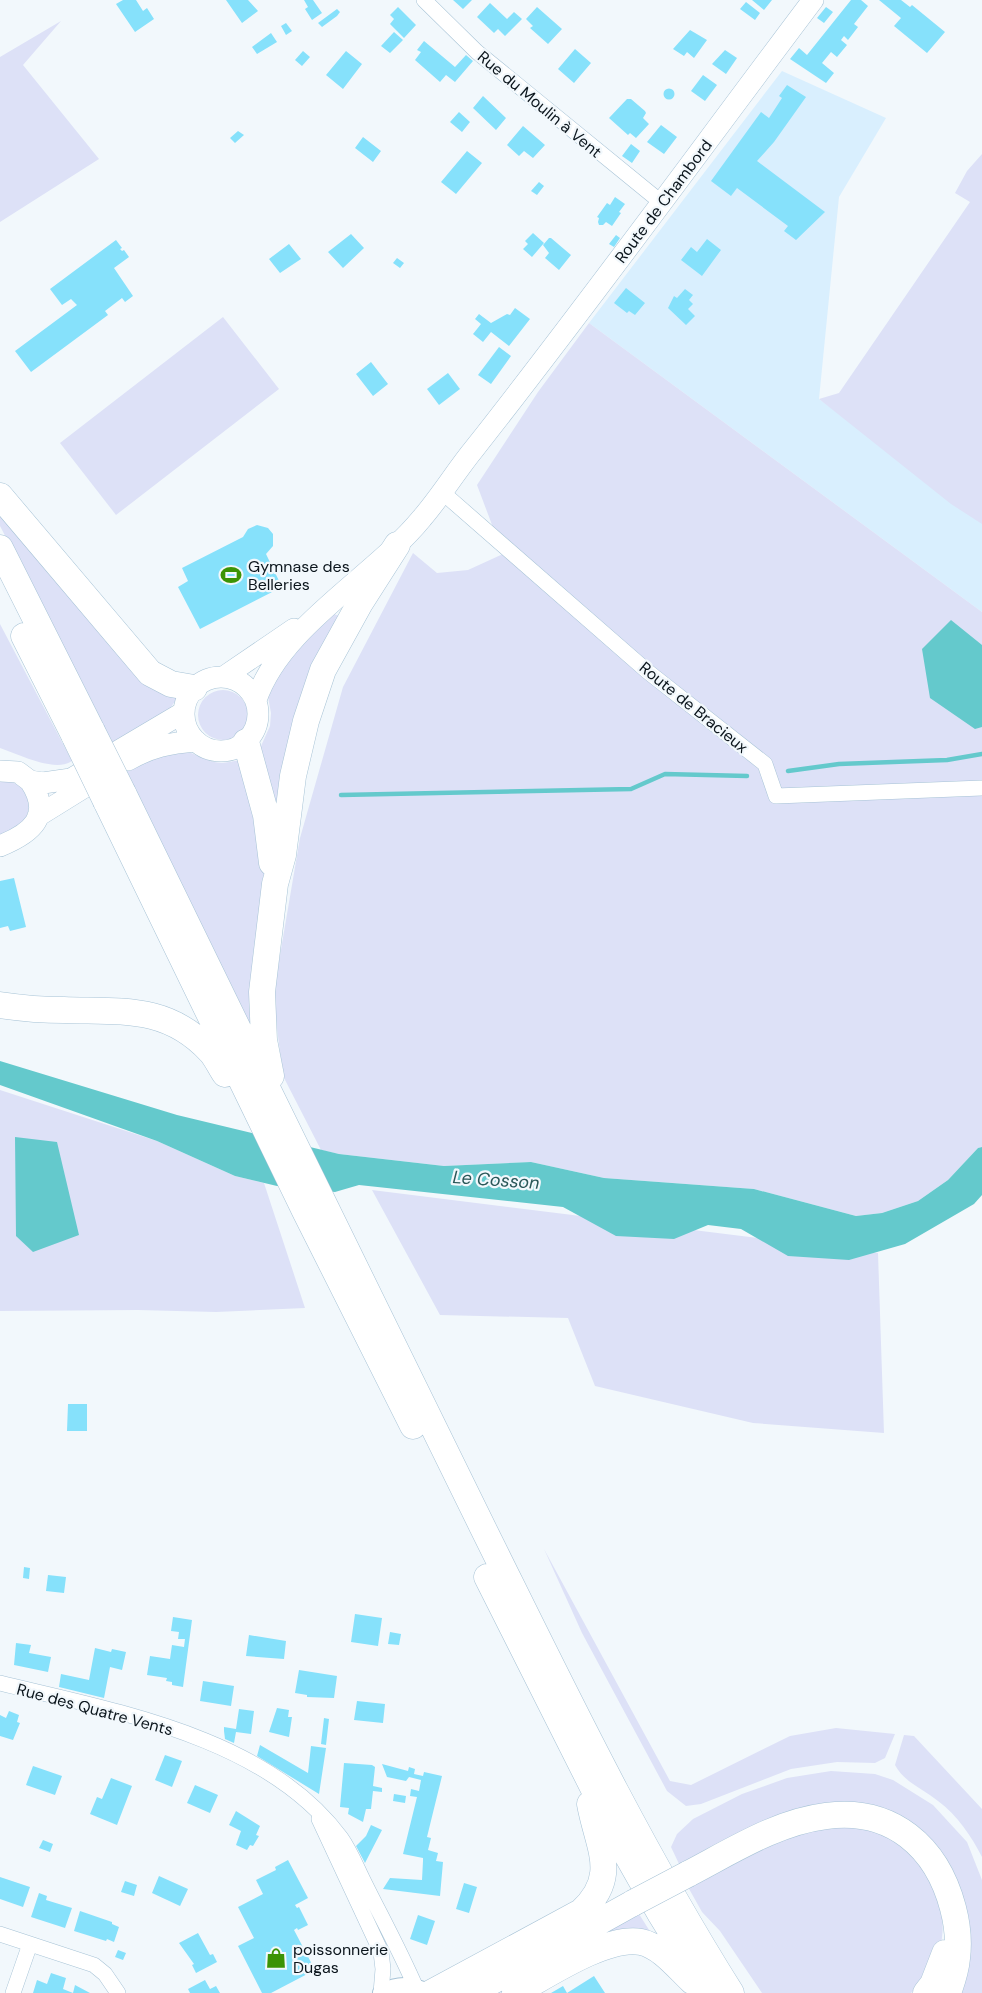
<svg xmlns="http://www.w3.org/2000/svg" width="982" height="1993" viewBox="0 0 982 1993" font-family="'DM Sans',sans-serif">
	<rect width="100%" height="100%" fill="#f2f8fc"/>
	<!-- built -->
	<path fill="#d9effe" d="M782 71 886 118 839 197 819 399 982 519V612L589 323Z"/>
	<!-- green -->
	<path fill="#dde1f7" d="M61 21 23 65 99 159 0 222V57Z
		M982 154V524L951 504 819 399 839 393 970 202 955 193 967 171Z
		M223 317 279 389 116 515 60 443Z
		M589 323 982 612V1147L978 1148 948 1180 918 1201 882 1213 856 1216 754 1189 604 1178 531 1162 444 1166 339 1154 321 1150 283 1076 273 996 300 838 343 687 413 553 437 573 468 570 503 554 477 485 538 392Z
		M0 507 180 694 169 710 113 744 0 526Z
		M334 614 344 618 278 836 257 755 270 726 271 713 268 697 270 686 293 651Z
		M0 624 72 761C55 773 18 754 0 748Z
		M198 715a25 25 0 1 1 50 0a25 25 0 1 1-50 0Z
		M161 751C169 751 182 749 189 752 214 763 216 766 243 759L265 867 255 1047 125 768Z
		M3 779C11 782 20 784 25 791 31 800 30 816 22 824 17 829 7 832 0 835V780Z
		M0 1090 157 1141 235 1176 264 1183 305 1308 216 1312 138 1310 0 1311Z
		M372 1190 878 1253 884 1433 753 1423 595 1386 568 1318 440 1315Z
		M544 1549 670 1781 691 1785 790 1736 836 1728 895 1734 885 1758 875 1763 837 1762 791 1769 701 1804 686 1806 667 1791 582 1633Z
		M904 1735 914 1736 982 1809V1857C972 1837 957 1815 938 1801 923 1789 904 1782 895 1765Z
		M831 1771 875 1774 893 1780 933 1805 967 1842 982 1880V1993H955C957 1970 959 1948 961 1925 961 1916 964 1906 962 1898 957 1870 943 1851 923 1833 845 1765 754 1827 680 1866L671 1847 677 1834 693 1819 742 1794 787 1778Z
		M840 1826C849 1827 859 1826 867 1828 917 1842 955 1901 939 1951 933 1968 922 1981 911 1993H762L720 1931 702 1912 688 1887 772 1845 805 1832Z
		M639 1914 656 1941 569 1954 500 1993H494Z"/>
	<!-- water -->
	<path fill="#64c9cc" d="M951 620 982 645V727L975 729 930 698 922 649Z
		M0 1061 177 1115 339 1154 444 1166 531 1162 604 1178 754 1189 856 1216 882 1213 918 1201 948 1180 978 1148 982 1147V1195L974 1204 905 1244 849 1260 788 1256 741 1229 708 1225 674 1239 616 1236 563 1207 359 1185 335 1192 277 1186 235 1176 157 1141 0 1085Z
		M15 1137 57 1142 79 1235 33 1252 16 1236Z"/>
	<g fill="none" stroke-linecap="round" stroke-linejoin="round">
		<!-- stream -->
		<path stroke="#64c9cc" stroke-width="4.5" d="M788 771 839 764 947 760 982 754
			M341 795 631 789 665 774 747 776"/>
	</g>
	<!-- building -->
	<path fill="#86e1fb" d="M123 0H136L143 11 147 8 154 19 135 32 116 4Z
		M226 0H248L258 11 242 23Z
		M304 0H313L322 13 312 20 305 9 308 7Z
		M453 0H472L463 9Z
		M752 0H772L764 10Z
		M851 0H861L868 6 854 24 858 27 848 40 844 36 841 40 847 45 837 57 831 52 822 63 834 73 826 83 790 59 799 48 807 55Z
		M879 0H901L910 7 912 5 945 32 927 53 894 26 901 18Z
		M746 2 760 13 755 20 740 9Z
		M490 3 507 19 514 12 522 19 505 36 498 29 494 33 477 17Z
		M398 7 416 25 404 38 390 24 394 19 390 15Z
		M537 7 562 29 548 44 530 28 533 26 526 19Z
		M826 7 833 12 824 23 817 18Z
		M337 9 340 12 337 16 322 27 318 23Z
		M286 23 292 31 286 35 281 26Z
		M690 30 707 40 694 58 687 52 684 56 673 49Z
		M394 32 403 40 390 53 381 46Z
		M271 33 277 42 257 54 252 47Z
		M424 41 455 67 466 55 473 61 455 82 446 75 440 82 415 60 421 52 417 50Z
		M575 49 591 63 574 83 558 69Z
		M725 50 737 58 726 74 712 64Z
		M303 51 310 57 302 66 295 60Z
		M346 51 362 64 343 89 326 75Z
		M703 75 717 85 705 101 691 91Z
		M787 85 806 97 774 142 757 161 825 212 796 240 784 231 788 226 737 188 731 196 711 181 761 112 769 118 782 98 779 96Z
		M663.5 94a5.5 5.5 0 1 1 11 0a5.5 5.5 0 1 1-11 0Z
		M483 96 506 118 496 130 473 108Z
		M627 99H631L645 111 646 113 643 118 649 124 636 138 630 133 628 135 609 118Z
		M459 112 470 122 462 132 450 122Z
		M661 125 677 137 664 154 647 142Z
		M523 126 545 145 533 158 524 151 519 156 507 145Z
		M238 131 244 135 235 143 230 138Z
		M363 137 381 151 373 162 355 148Z
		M631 144 640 151 632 163 622 156Z
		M467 151 482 163 456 194 441 182Z
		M539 182 544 186 537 195 531 191Z
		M615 197 625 204 619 212 621 213 612 226 606 222 603 225H599L598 222 599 218 597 217 607 203 610 205Z
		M533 233 544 243 532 257 523 249 528 244 525 241Z
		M351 234 364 248 343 268 328 252Z
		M616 235 620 238 614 247 609 244Z
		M549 238H551L571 255 559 270 545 258 549 253 543 245Z
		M707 239 721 250 702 276 681 260 691 247 697 252Z
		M116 240 122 248 120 249 122 251 124 250 129 257 114 268 133 296 125 302 122 298 105 311 108 315 31 372 15 351 77 305 71 299 62 305 50 289Z
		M289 244 301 259 280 273 269 259Z
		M397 258 404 263 400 268 393 263Z
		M626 288 645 303 635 315 629 311 627 313 614 303Z
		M685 289 693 295 689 300 693 304 688 309 695 316 686 325 668 308 674 296 677 298Z
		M515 308 530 319 509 346 491 332 483 342 473 334 481 324 475 319 479 314 491 323 507 314 510 315Z
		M499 347 511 356 491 384 478 375Z
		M371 362 388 384 373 396 356 374Z
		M448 373 460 389 439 405 427 389Z
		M257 525 268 528 273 534V546L266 554 282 587 200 629 178 587 188 581 182 568 243 537 248 529Z
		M14 878 26 927 10 931 8 926 0 928V881Z
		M68 1404H87V1431H67Z
		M24 1567 30 1568 29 1579 23 1578Z
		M48 1575 66 1577 64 1593 46 1591Z
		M355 1614 382 1618 378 1646 351 1642Z
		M173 1617 192 1620 183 1687 172 1685V1682L166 1681 167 1678 147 1675 150 1656 170 1659 172 1645 184 1647 185 1639H178L179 1632 171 1631Z
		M390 1632 401 1634 399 1645 388 1644Z
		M249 1635 286 1641 284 1659 246 1656Z
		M16 1643 31 1645 29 1653 51 1657 48 1672 14 1665Z
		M95 1648 111 1652 112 1649 126 1652 122 1670 110 1667 104 1698 59 1687 61 1674 89 1680Z
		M299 1670 337 1676 334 1698 307 1697V1695L295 1693Z
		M203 1681 234 1686 231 1706 200 1701Z
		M357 1701 385 1704 383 1723 354 1720Z
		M277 1708 289 1710 288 1717H292L289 1737 269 1732Z
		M239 1709 254 1711 251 1734 236 1732 234 1743 225 1739 224 1731V1727L236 1729Z
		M9 1711 19 1715 17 1722 20 1723 13 1740 0 1736V1715L6 1718Z
		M324 1718 329 1719 326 1745 321 1744Z
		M260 1745 308 1773 311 1746 326 1748 319 1794 257 1756Z
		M165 1755 182 1761 172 1787 155 1780Z
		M344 1763 372 1765 375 1767 373 1786 382 1788V1792L373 1791 371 1809H366L363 1822 348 1814 349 1808 340 1807Z
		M382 1764 408 1771 409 1767 415 1769 414 1774 423 1776 424 1772 442 1776 427 1837 431 1838 428 1850 438 1853 436 1861 443 1862 440 1896 383 1889 390 1878 422 1880 423 1861V1858L403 1854 417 1797 410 1796 411 1789 419 1791 421 1780 409 1777 406 1781 387 1777Z
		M33 1766 62 1776 55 1795 26 1785Z
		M111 1778 132 1786 117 1825 90 1814 97 1797 102 1799Z
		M195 1785 218 1795 210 1813 187 1803Z
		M394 1794 406 1796 405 1803 393 1801Z
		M236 1811 260 1826 256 1835 259 1836 253 1846 250 1845 247 1850 236 1845 241 1831 229 1825Z
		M371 1825 382 1830 365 1863 356 1846 366 1836Z
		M43 1840 53 1844 50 1852 39 1848Z
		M288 1860 308 1898 295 1905 297 1908 299 1907 308 1925 298 1930 297 1928 294 1930 315 1970 271 1993H262L238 1946 254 1938 238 1907 263 1894 256 1880 276 1870 275 1867Z
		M159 1876 188 1889 180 1906 152 1893Z
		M0 1877 30 1887 23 1907 0 1899Z
		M125 1881 137 1885 134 1896 121 1892Z
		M464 1883 477 1887 469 1913 456 1909Z
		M39 1893 47 1896 46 1900 72 1908 65 1928 31 1917Z
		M80 1911 112 1922V1924L119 1927 114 1942 107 1939 106 1941 74 1931Z
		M418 1915 435 1921 427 1945 410 1939Z
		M198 1933 210 1955 213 1954 217 1962 196 1973 192 1965 194 1964 179 1943Z
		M118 1950 126 1953 123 1960 115 1957Z
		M51 1973 66 1978 63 1989 73 1993 75 1985 90 1993H33L37 1980 47 1984Z
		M594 1976 605 1993H551L563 1986 567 1993Z
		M205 1980 210 1989 216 1986 220 1993H190L188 1989Z"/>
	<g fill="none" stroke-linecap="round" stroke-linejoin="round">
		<!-- minor casing -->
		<g stroke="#a7c3d6" stroke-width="16">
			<path id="minor" d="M424 0 477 52 662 203
				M442 492 647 671 765 764 776 796 982 788
				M0 1683C114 1711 267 1737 341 1838 351 1852 358 1871 366 1886 383 1920 401 1953 416 1988
				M319 1819 381 1952 383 1969 381 1993
				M0 1934 94 1965 105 1974 118 1993
				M13 1993 30 1944"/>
		</g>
		<!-- tertiary casing -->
		<g stroke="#a7c3d6" stroke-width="20">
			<path id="tertiary" d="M382 1993C398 1985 411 1985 427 1993"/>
		</g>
		<!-- secondary casing -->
		<g stroke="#a7c3d6" stroke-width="22">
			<path id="secondary" d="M225 676 294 629
				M184 714a37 37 0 1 1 74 0a37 37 0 1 1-74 0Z
				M256 700C281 626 373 578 422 518 441 496 456 471 474 449 590 302 700 150 813 0
				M128 760C151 747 169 743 196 741
				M0 771 18 772 30 781 43 783 71 779 184 712
				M38 816 96 780
				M0 846C32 833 53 816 30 781"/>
		</g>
		<!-- trunk casing -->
		<g stroke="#a7c3d6" stroke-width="27">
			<path id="trunk" d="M0 496 150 673 171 684 194 688
				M0 548 92 731
				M24 636 75 737
				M246 742 266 815 272 863
				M123 793C243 1038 361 1284 483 1528 561 1685 637 1844 731 1993
				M106 801 305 1211 413 1426
				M0 1005C21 1008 43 1010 64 1010 121 1012 167 1005 210 1051 216 1057 220 1067 225 1074
				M271 1076 264 1040 262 992 275 884 283 855 293 776 306 721 323 670 360 603 397 545
				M487 1577 627 1855 661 1915 709 1993
				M688 1874C732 1851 777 1822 826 1816 892 1807 937 1847 953 1908 957 1923 959 1942 957 1958 956 1969 952 1982 948 1993
				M431 1993 581 1912C620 1876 598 1848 590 1804
				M471 1993 633 1903
				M515 1993C546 1976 607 1935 641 1942 661 1946 678 1968 692 1981
				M926 1993 933 1984 945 1953"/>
		</g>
		<!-- minor -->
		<use href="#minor" stroke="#fff" stroke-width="15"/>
		<!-- tertiary -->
		<use href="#tertiary" stroke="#fff" stroke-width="18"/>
		<!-- secondary -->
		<use href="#secondary" stroke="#fff" stroke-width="21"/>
		<!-- trunk -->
		<use href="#trunk" stroke="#fff" stroke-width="26"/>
		<!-- trunk-bridge casing -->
		<g stroke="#a7c3d6" stroke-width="27" stroke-linecap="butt">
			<path id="trunk-bridge" d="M92 731 123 793
				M75 737 106 801
				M633 1903 688 1874"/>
		</g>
		<!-- trunk-bridge -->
		<use href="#trunk-bridge" stroke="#fff" stroke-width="26"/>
	</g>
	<!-- icons -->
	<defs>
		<g id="stadium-bare" transform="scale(1.62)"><path d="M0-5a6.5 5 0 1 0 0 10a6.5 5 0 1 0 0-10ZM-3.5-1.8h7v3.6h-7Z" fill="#3c9305" stroke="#f2f8fc" stroke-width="2.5" paint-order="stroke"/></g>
		<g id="shop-bare" transform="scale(1.62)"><path d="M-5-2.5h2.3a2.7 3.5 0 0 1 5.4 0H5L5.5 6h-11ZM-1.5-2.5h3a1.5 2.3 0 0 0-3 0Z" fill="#3c9305" stroke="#f2f8fc" stroke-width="2.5" paint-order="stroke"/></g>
	</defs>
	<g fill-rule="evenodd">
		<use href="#stadium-bare" x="231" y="575"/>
		<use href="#shop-bare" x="276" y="1958"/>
	</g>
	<g text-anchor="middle" stroke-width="4.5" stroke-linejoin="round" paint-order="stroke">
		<!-- street labels -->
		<g font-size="16" fill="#0b151c" stroke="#f2f8fc">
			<text transform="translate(540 104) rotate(40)" y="6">Rue du Moulin à Vent</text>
			<text transform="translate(663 201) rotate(-53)" y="6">Route de Chambord</text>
			<text transform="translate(694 707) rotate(39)" y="6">Route de Bracieux</text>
			<text transform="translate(95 1709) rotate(15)" y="6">Rue des Quatre Vents</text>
		</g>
		<!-- poi labels -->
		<g font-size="16" fill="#0b151c" stroke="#f2f8fc" text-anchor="start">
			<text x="248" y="572">Gymnase des<tspan x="248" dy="18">Belleries</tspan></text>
			<text x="293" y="1955">poissonnerie<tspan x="293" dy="18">Dugas</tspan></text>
		</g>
		<!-- water labels -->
		<g font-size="18" font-style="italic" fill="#295758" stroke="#f2f8fc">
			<text transform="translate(496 1180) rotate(4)" y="6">Le Cosson</text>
		</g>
	</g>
</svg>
